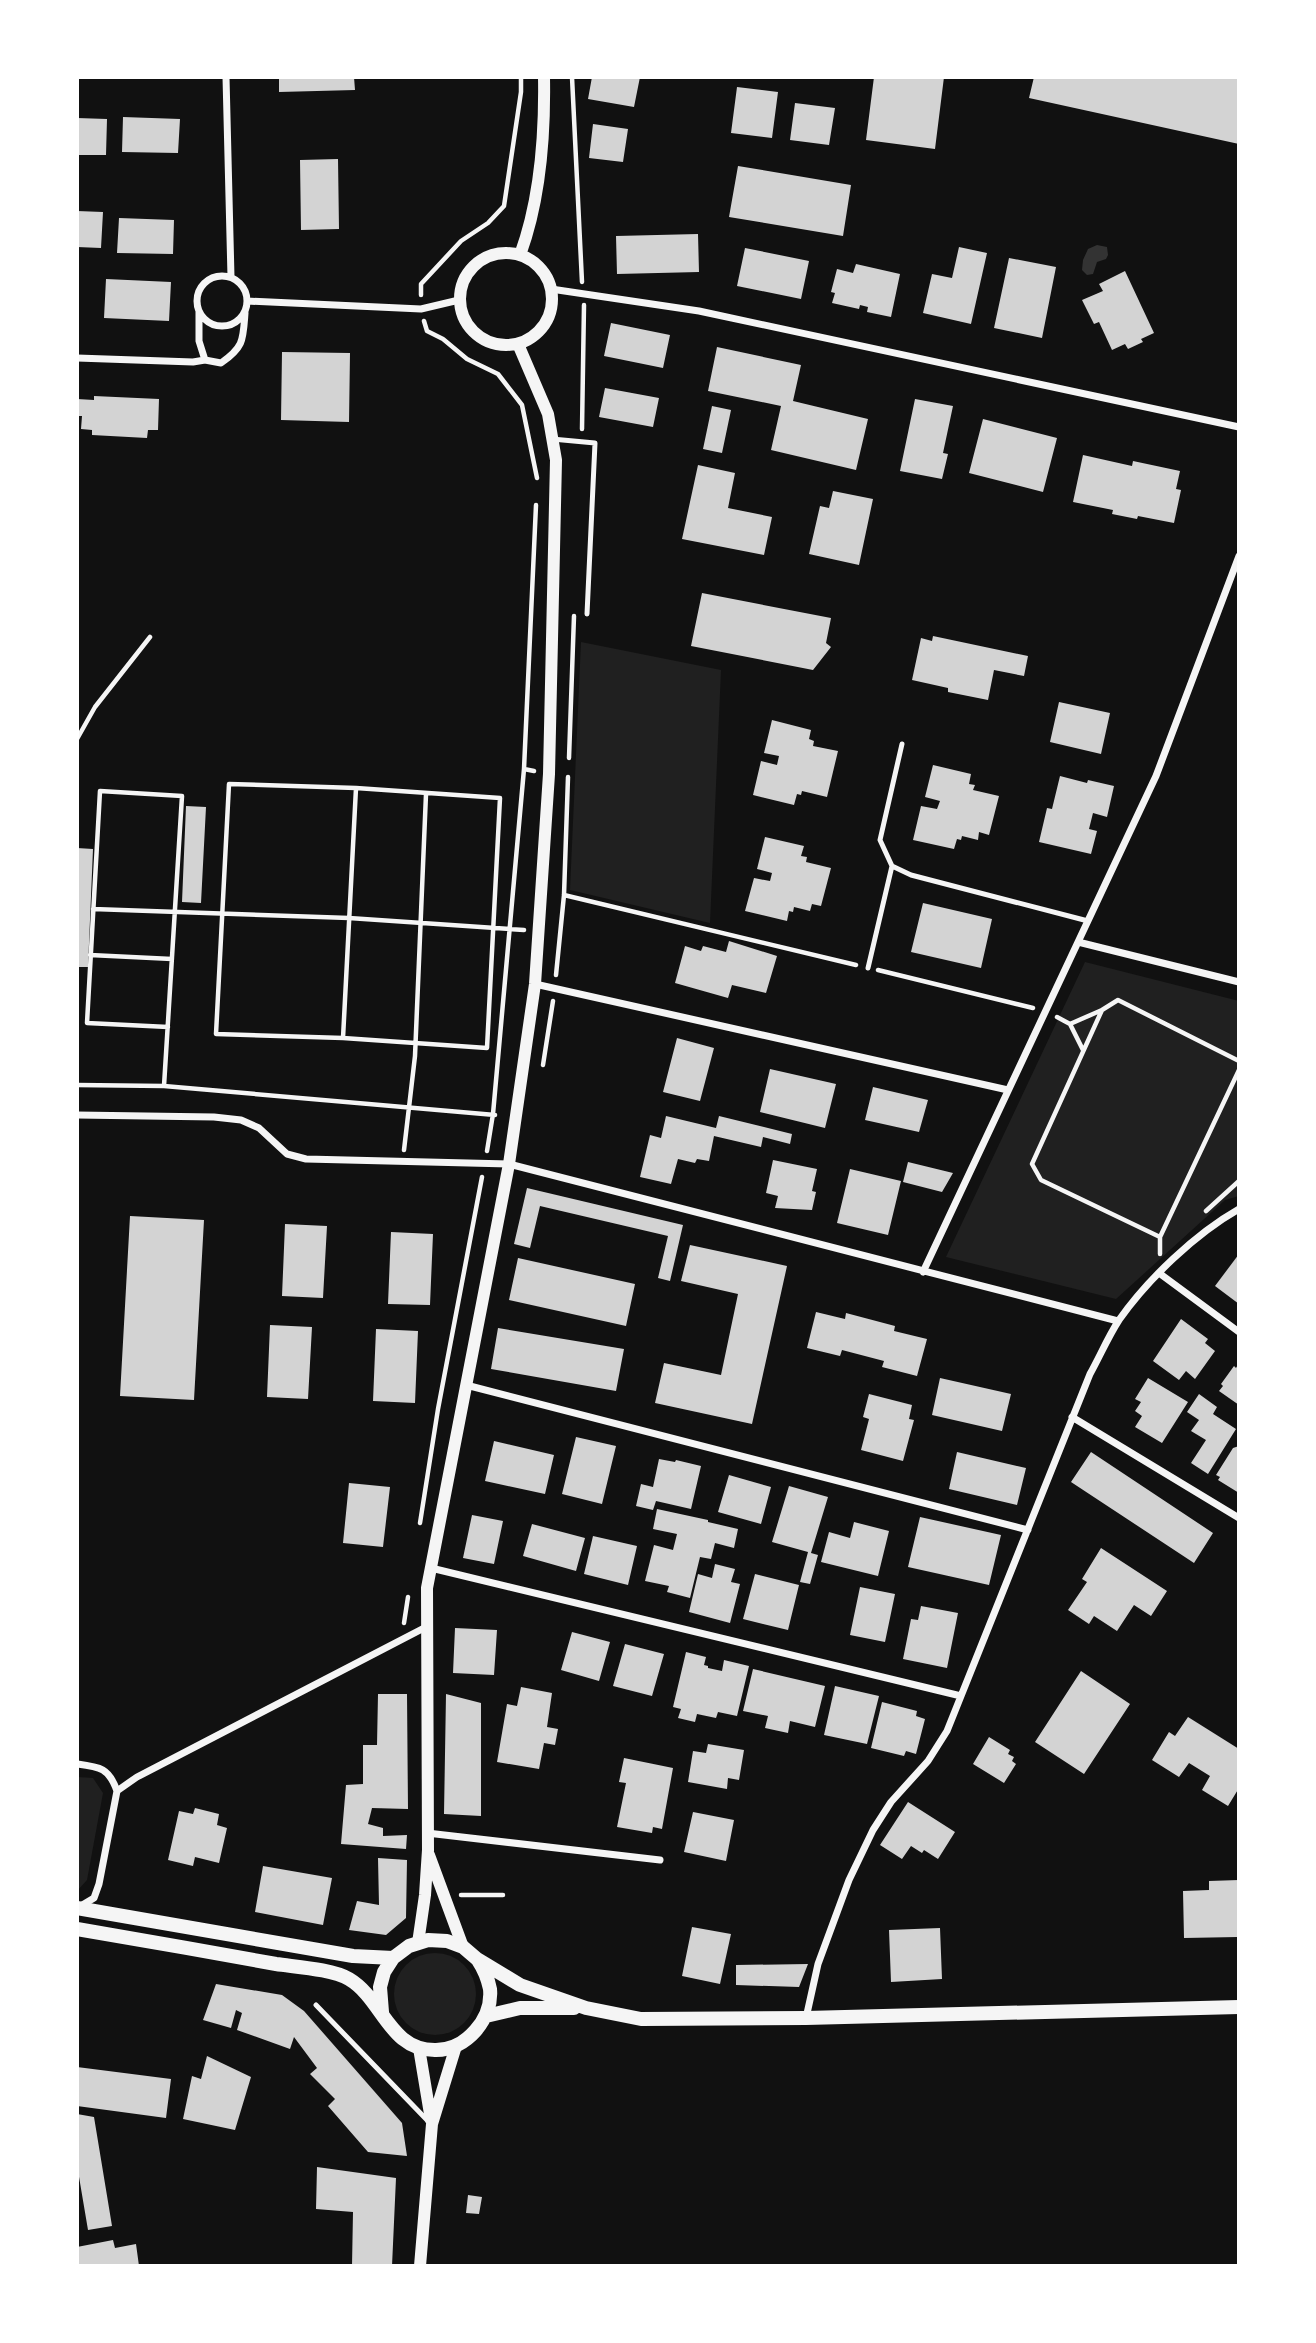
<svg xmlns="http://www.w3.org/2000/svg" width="1316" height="2343" viewBox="0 0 1316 2343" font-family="'Alegreya Sans',sans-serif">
	<rect width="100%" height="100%" fill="#111"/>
	<!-- green -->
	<path fill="#202020" d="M581 642 721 670 710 923 570 890Z
		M1085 962 1239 1001V1196L1225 1200 1116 1299 946 1257Z
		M77 1777 93 1778 103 1793 87 1880 77 1891Z
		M394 1994a41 41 0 1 1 82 0a41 41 0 1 1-82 0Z"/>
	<!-- water -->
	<path fill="#333" d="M1097 245 1107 247 1108 255 1106 259 1097 262 1093 274 1087 275 1082 270 1083 260 1088 249Z"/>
	<!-- building -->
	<path fill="#d3d3d3" d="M279 77H354L355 90 279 92Z
		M592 77H640L634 107 588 99Z
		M874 77H944L935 149 866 140Z
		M1034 77H1239V144L1029 98Z
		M737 87 778 92 772 138 731 133Z
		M795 103 835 108 829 145 790 140Z
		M123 117 180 119 178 153 122 152Z
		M77 118 107 119 106 155H77Z
		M593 124 628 129 623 162 589 158Z
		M338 159 339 229 301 230 300 160Z
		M738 166 851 185 843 236 729 217Z
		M77 211 103 212 101 248 77 247Z
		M119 218 174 220 173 254 117 253Z
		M698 234 699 272 617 274 616 236Z
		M959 247 987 253 971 324 923 313 932 274 952 278Z
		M745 248 809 261 801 299 737 286Z
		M1009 258 1056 267 1042 338 994 328Z
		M856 264 900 274 891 317 867 312 868 307 860 305 859 309 832 303 835 293 831 292 837 269 853 273Z
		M1125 271 1154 333 1141 339 1143 342 1128 349 1125 344 1112 350 1099 322 1094 324 1082 300 1103 291 1099 284Z
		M106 279 171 282 169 321 104 318Z
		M611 323 670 335 663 368 604 356Z
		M717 347 801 365 793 401 868 419 856 470 771 450 781 406 708 391Z
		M282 352 350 353 349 422 281 420Z
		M605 388 659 398 653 427 599 417Z
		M94 396 159 399 158 430H148L147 438 92 435V430L81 429 82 416H77V399L94 400Z
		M915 399 953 406 943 453 948 454 942 479 900 471Z
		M712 406 731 410 722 453 703 449Z
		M983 419 1057 438 1043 492 969 473Z
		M1083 455 1132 466 1133 461 1180 471 1176 489 1181 490 1174 523 1138 516 1137 519 1112 514 1113 510 1073 502Z
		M698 465 735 473 728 508 772 517 764 555 682 539Z
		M833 491 873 499 859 565 809 554 820 506 829 508Z
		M702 593 831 618 826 643 831 647 813 670 691 646Z
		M933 636 1028 656 1024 676 994 670 988 700 948 692V688L912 680 921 638 932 641Z
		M1059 702 1110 713 1101 754 1050 742Z
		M772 720 811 730 809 739 814 741 813 746 838 751 827 797 802 791 801 795 797 794 794 805 753 795 761 761 777 765 779 756 764 753Z
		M933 765 971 774 969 784 975 785 973 790 999 796 989 835 979 832 978 840 962 836 961 840 957 839 954 849 913 840 921 806 937 809 940 801 925 797Z
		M1060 776 1087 783 1088 780 1114 786 1107 817 1093 813 1089 829 1097 831 1091 854 1039 842 1047 808 1052 809Z
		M186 806 206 807 201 903 182 902Z
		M765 837 804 846 801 856 807 857 806 862 831 868 821 906 812 904 810 911 794 907 793 912 789 911 787 921 745 911 754 878 770 881 772 873 757 869Z
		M77 848 93 849 88 967H77Z
		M923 903 992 919 981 968 911 952Z
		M729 941 777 956 766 993 732 985 728 998 675 983 685 946 701 951 703 946 726 952Z
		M677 1038 714 1048 700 1101 663 1092Z
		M770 1069 836 1084 825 1128 760 1112Z
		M873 1087 928 1100 919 1132 865 1120Z
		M666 1116 716 1128 719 1116 792 1134 790 1144 763 1137 761 1147 714 1136 709 1161 697 1159 695 1163 678 1159 671 1184 640 1177 650 1135 661 1138Z
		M773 1160 817 1169 812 1191 816 1192 812 1210 775 1208 778 1196 766 1193Z
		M908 1162 953 1173 942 1192 903 1182Z
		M850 1169 901 1181 888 1235 837 1223Z
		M527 1188 683 1225 670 1281 658 1278 668 1236 540 1206 530 1248 514 1244Z
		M130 1216 204 1220 194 1400 120 1396Z
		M285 1224 327 1226 323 1298 282 1296Z
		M391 1232 433 1234 430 1305 388 1304Z
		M690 1245 787 1266 752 1424 655 1403 664 1363 721 1375 738 1294 681 1281Z
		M1239 1254V1304L1215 1286Z
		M518 1258 635 1284 626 1326 509 1300Z
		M816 1312 845 1319 846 1313 895 1326 894 1331 927 1339 917 1376 882 1367 884 1361 842 1350 840 1356 807 1348Z
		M1181 1319 1208 1339 1205 1343 1215 1351 1195 1379 1186 1371 1179 1380 1153 1361Z
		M270 1325 312 1327 308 1399 267 1397Z
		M498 1328 624 1349 616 1391 491 1369Z
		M376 1329 418 1331 415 1403 373 1401Z
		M1239 1363V1405L1219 1391 1223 1386 1221 1384 1234 1366 1236 1368Z
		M940 1378 1011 1394 1002 1431 932 1415Z
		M1148 1378 1188 1402 1162 1443 1135 1427 1142 1416 1135 1411 1141 1402 1135 1399Z
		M869 1394 912 1405 909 1419 914 1420 903 1461 861 1450 869 1419 863 1417Z
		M1199 1394 1217 1407 1213 1414 1236 1429 1208 1474 1191 1463 1206 1440 1191 1431 1199 1420 1187 1412Z
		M576 1437 616 1446 602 1504 562 1494Z
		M494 1441 554 1455 545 1494 485 1481Z
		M1239 1446V1493L1218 1480 1220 1477 1216 1475 1233 1448Z
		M957 1452 1026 1468 1017 1505 949 1489Z
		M1091 1452 1213 1533 1194 1563 1071 1482Z
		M659 1459 675 1462 676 1460 701 1466 691 1509 656 1501 653 1510 636 1506 641 1484 653 1487Z
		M729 1475 771 1487 761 1524 718 1512Z
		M349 1483 390 1487 383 1547 343 1543Z
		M789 1486 828 1497 811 1553 818 1555 810 1584 800 1582 808 1552 772 1542Z
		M657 1509 708 1520V1522L738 1529 734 1548 715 1543 711 1559 700 1557 690 1598 667 1592 669 1586 645 1581 654 1545 673 1550 677 1534 653 1529Z
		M472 1515 503 1521 494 1564 463 1558Z
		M920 1517 1001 1535 989 1585 908 1567Z
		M854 1522 889 1531 878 1576 821 1562 829 1532 850 1538Z
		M532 1524 585 1538 576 1571 523 1556Z
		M593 1536 637 1546 628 1585 584 1574Z
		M1101 1548 1167 1591 1151 1616 1134 1605 1117 1631 1094 1616 1089 1624 1068 1610 1087 1582 1082 1579Z
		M715 1564 735 1569 731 1582 740 1584 730 1623 689 1612 698 1574 712 1578Z
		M755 1574 799 1585 788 1630 743 1619Z
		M860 1587 895 1594 885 1642 850 1635Z
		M921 1606 958 1613 947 1668 903 1659 911 1619 918 1620Z
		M455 1628 497 1630 494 1675 453 1673Z
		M572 1632 610 1642 599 1681 561 1670Z
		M625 1644 664 1654 652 1696 613 1686Z
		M686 1652 706 1657 704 1665 708 1666V1668L722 1671 724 1660 749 1666 737 1716 718 1712 716 1718 697 1714 695 1722 678 1718 681 1709 673 1707Z
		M753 1669 825 1686 815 1727 790 1721 788 1733 765 1728 768 1716 743 1711Z
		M1081 1671 1130 1704 1084 1774 1035 1742Z
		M835 1686 879 1696 867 1744 824 1735Z
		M521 1687 552 1693 547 1727 558 1729 555 1745 544 1743 539 1769 497 1762 507 1704 517 1706Z
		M378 1694H407L408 1809 372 1808 368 1824 383 1828V1836L407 1835 406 1849 341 1844 346 1785 363 1784V1745H377Z
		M446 1694 481 1703V1816L444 1814Z
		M882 1702 917 1711 916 1716 925 1719 916 1754 906 1751 904 1756 871 1748Z
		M1188 1717 1239 1749V1788L1228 1806 1202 1790 1210 1776 1189 1763 1179 1777 1152 1760 1169 1732 1175 1736Z
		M989 1737 1010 1750 1008 1754 1014 1757 1012 1761 1016 1764 1004 1783 973 1764Z
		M708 1744 744 1750 739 1780 728 1778 727 1789 688 1782 693 1751 706 1753Z
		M624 1758 673 1768 662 1829 653 1827 652 1833 617 1827 626 1783 619 1782Z
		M908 1802 955 1832 938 1859 924 1850 922 1853 911 1846 902 1859 880 1845Z
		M195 1808 219 1814 217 1825 227 1828 219 1863 195 1857 193 1866 168 1860 179 1811 193 1814Z
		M693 1812 734 1820 726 1861 684 1852Z
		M378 1858 407 1860 406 1918 386 1935 349 1930 357 1901 379 1905Z
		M263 1866 332 1878 323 1925 255 1912Z
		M1239 1880 1238 1937 1184 1938 1183 1891 1209 1890V1881Z
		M692 1927 731 1934 720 1984 682 1976Z
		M940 1928 942 1979 891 1982 889 1930Z
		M808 1964 799 1987 736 1985V1965Z
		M216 1984 282 1995 304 2011 402 2123 407 2156 368 2152 328 2106 335 2099 310 2074 317 2068 294 2037 290 2049 237 2030 242 2013 236 2010 231 2028 203 2020Z
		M207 2056 251 2077 235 2130 183 2119 192 2076 201 2079Z
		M77 2067 171 2079 166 2118 77 2106Z
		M77 2114 94 2117 112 2226 88 2230 77 2165Z
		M317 2167 396 2178 392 2266H352L353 2212 316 2209Z
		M468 2195 482 2197 479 2214 466 2213Z
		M113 2240 115 2248 136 2244 139 2266H77V2247Z"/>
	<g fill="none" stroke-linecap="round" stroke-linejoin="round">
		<!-- path -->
		<path stroke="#f5f5f5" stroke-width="4.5" d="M572 77 582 282
			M421 295V284L461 241 488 223 504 206 521 92V77
			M424 321 427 331 443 339 467 359 498 374 522 405 537 478
			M582 429 584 305
			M77 739 95 707 150 637
			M569 758 574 616
			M534 771 524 769 536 505
			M229 784 356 788 500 798 487 1048 343 1038 216 1034Z
			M564 895 856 965
			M93 909 349 918 524 930
			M90 955 172 959
			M878 970 1033 1008
			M556 975 564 895 568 777
			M1057 1017 1070 1024 1083 1050
			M1070 1024 1102 1010
			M343 1038 356 788
			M543 1065 553 1001
			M77 1085 164 1086 495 1115
			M164 1086C170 989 176 892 182 796L100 791 87 1023 168 1027
			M404 1150 415 1056 426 794
			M487 1151 493 1114 524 769
			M1206 1211 1239 1181
			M1160 1237 1041 1180 1032 1164 1102 1010 1118 1000 1239 1061
			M1160 1254V1237L1239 1070
			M420 1523 438 1409 482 1177
			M404 1623 408 1597
			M461 1895H503"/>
		<!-- service -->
		<path stroke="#f5f5f5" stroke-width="5" d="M552 439 595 443 587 614
			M902 744 880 840 892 866 911 875 1088 921
			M868 968 892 866
			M316 2005 427 2120"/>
		<!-- minor -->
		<path stroke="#f5f5f5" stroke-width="7" d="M226 77 231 277
			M197 301a25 25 0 1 1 50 0a25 25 0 1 1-50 0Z
			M551 289 699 311 1239 427
			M247 301 421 309 459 300
			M199 312V341L205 360 221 363C244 347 243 340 245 313
			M77 358 193 362 205 360
			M1078 942 1239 982
			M535 984 1008 1090
			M77 1115 214 1117 241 1120 259 1128 287 1154 306 1159 509 1164 1118 1321
			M923 1272 1156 776 1239 556
			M1159 1273 1239 1332
			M466 1385 1028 1530
			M1072 1417 1239 1518
			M431 1568 961 1696
			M77 1764C100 1767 109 1768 117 1791L99 1884 94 1898 79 1907
			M117 1791 137 1777 426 1627
			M427 1833 660 1860
			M806 2018 818 1964 849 1880 873 1830 891 1802 928 1761 947 1731 1090 1374C1100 1356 1108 1337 1119 1320 1148 1279 1195 1234 1239 1209"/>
		<!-- tertiary -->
		<path stroke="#f5f5f5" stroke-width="12" d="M460 299a46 46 0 1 1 92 0a46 46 0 1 1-92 0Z
			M520 255C540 201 545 134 544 77
			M429 1855 463 1947
			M418 1943 425 1895 428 1850 427 1588 509 1164 535 984 549 774 556 460 548 414 518 344
			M419 2048 431 2120
			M420 2266 432 2124 456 2046"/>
		<!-- secondary -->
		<path stroke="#f5f5f5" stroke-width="14" d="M77 1908 353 1956 393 1958
			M77 1929C143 1940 210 1952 276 1964 296 1967 332 1969 349 1979 383 1999 389 2051 436 2050 466 2050 493 2019 490 1989 488 1979 484 1969 478 1960
			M382 2012 380 1987 384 1972 393 1958 409 1946 428 1940 447 1941 463 1947 477 1959 520 1985 586 2008 641 2019 806 2018 1239 2007
			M486 2016 520 2008H574"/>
	</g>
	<!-- border -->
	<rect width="1316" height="2343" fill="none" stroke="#ffffff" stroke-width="158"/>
</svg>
